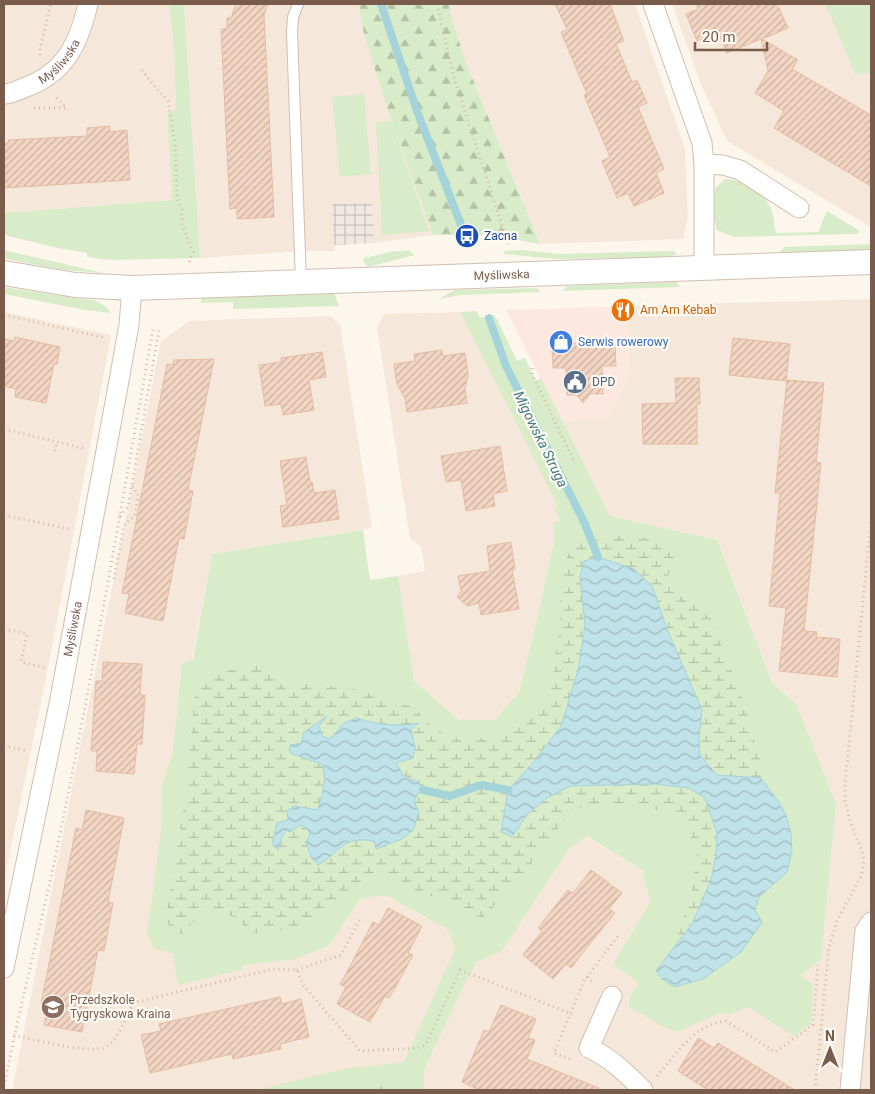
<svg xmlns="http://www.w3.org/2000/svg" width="875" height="1094" viewBox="0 0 875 1094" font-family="Roboto,sans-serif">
	<defs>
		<pattern id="industrial-grid" width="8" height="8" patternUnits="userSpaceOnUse" patternTransform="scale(1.25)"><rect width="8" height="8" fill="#efe9e4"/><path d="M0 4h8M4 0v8" fill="none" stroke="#c7c0bb"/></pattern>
		<pattern id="forest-firs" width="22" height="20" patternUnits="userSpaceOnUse" patternTransform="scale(1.25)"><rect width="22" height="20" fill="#d8ecc9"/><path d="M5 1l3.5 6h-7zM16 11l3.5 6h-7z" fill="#b4c2a5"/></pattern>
		<pattern id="wetland-marsh" width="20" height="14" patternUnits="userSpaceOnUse" patternTransform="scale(1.25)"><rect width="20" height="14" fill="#d8ecc9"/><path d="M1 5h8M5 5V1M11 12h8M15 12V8" fill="none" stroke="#b4c2a5"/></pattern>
		<pattern id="water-waves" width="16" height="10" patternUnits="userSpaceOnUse" patternTransform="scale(1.25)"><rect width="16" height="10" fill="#bfe3e8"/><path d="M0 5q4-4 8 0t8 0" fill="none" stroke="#a0bbbe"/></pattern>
		<pattern id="building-hatch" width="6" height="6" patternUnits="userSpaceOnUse" patternTransform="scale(1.25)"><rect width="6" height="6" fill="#f3d5c3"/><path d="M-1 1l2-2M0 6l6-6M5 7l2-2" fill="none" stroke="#cab0a1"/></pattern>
	</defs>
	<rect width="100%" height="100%" fill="#fdf6ec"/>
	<!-- residential -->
	<path fill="#f5e8da" d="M4 4H169L174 49 176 109 167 113 172 200 4 213Z
		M184 4H358L365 38 391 120 433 235 374 243 372 203 332 205 335 251H300L200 258Z
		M448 4H635L685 149 688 217 683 239 540 244 464 58Z
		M672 4H825L855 74 871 73V227L727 141 701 84Z
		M871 299V1090H12L161 341 189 321 330 316 340 325 372 528 212 554 192 659 182 665 172 756 162 783 161 831 330 945 360 899 386 895 447 929 456 950 569 849 586 836 642 870 650 902 613 964 639 984 630 995 628 1001 629 1007 664 1027 677 1031 720 1013 728 1015 796 704 772 683 717 540 610 516 562 421 609 417 629 374 627 306Z
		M4 312 111 335 47 673 4 881Z
		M460 312 559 506 555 507 562 522 553 523 554 540 542 598 519 692 495 721 459 720 414 681 398 576 425 571 421 546 410 539 377 327 384 314Z"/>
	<!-- commercial -->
	<path fill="#fde8e0" d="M627 306 629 374 609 418 562 421 506 310Z"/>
	<!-- industrial -->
	<path fill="url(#industrial-grid)" d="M372 203 374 243 334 245 332 204Z"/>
	<!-- green -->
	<path fill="#d8ecc9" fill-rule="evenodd" d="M169 4H184L200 258 110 260 87 257V253L58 248 4 235V213L172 200 167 113 176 109 174 49Z
		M825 4H871V73L855 74Z
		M364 94 371 174 340 177 332 97Z
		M391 120 429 231 382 235 376 123Z
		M725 179C738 178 763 192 769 205 774 213 774 224 776 233L818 232 827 211 860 231 857 234 733 237 717 230C714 220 711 203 714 192 715 187 721 183 725 179Z
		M871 244V250L779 253 784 247Z
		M4 250 103 273 64 270 11 260 4 258Z
		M409 250 415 255 368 267 363 261 364 258 390 252Z
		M523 250 559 254 674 251 677 254 669 257 558 259 503 254 505 251Z
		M676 282 680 287 562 291 567 286Z
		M4 287 73 298 94 300 105 306 111 313 85 310 4 294Z
		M536 288 541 292 461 295 439 299 454 290Z
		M334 294 339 305 338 306 233 309V302L201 303V298Z
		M477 311 480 318 493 315 497 319 517 361 525 358 536 381 541 378 610 516 717 540 772 683 796 704 836 804 821 959 800 976 813 984 811 1024 794 1036 748 1007 728 1015 720 1013 677 1032 664 1027 629 1007C627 997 633 991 639 984L613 964 650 902 642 870 587 836 569 849 502 951 475 962 424 1069V1090H256L344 1069 404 1062 455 949 447 929 386 895 360 899 330 945 296 959 242 965 243 969 178 985 173 954 154 948 147 933 161 831 162 783 172 756 182 664 193 659 212 554 363 530 370 580 398 576 414 681 459 720H495L519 692 542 598 554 540 553 523 561 521 554 507 558 506 460 312ZM585 625 780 804 791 833 787 872 759 897 755 910 655 784 547 798 527 815Z"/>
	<!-- forest -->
	<path fill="url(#forest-firs)" d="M358 4H448L464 58 540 244 489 235H433L391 120 365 38Z"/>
	<!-- wetland -->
	<path fill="url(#wetland-marsh)" fill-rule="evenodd" d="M618 536 662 539 674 558 667 579 711 619 745 705 767 785 761 778 717 775 700 755 699 738 702 710 667 629 652 586 584 561 580 577 585 625 578 670 561 726 532 764 508 790 507 803 512 837 527 815 547 798 570 786 655 784 689 788 705 798 717 833 716 855 711 880 692 924 656 971 677 938 692 889 697 855 686 826 663 811 618 805 574 808 521 877 483 918 470 914 460 904 443 897 424 896 400 880 370 874 347 891 318 919 273 933H248L238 918 218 912H203L182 934 171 931 166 917 185 798 196 684 209 674 257 665 288 681 355 689 393 700 414 708 430 725 448 737 476 740 502 732 550 697 560 624V596L564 575V562L575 544 583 538 604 540ZM325 717 319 726 322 736 330 740 344 723 355 718C376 724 396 727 418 723L410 729 415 747 396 763 403 775 418 782 423 791 419 792 414 801 419 813 413 830 402 839 376 849 374 841 361 839 341 845 329 858 311 857 306 842 310 834 307 828 300 825 290 832 286 830 278 850 277 823 318 811C320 795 329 779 321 764L305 758 311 726Z
		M380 1084 402 1090H352Z"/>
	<!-- water -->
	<path fill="url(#water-waves)" stroke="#a5d3da" d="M598 557 634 569 652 586 667 629 702 710 699 738 700 755 717 775 761 778 780 804 786 815 791 833 792 851 787 872 759 897 755 910 762 922 741 952 703 979 674 987 662 979 656 971 692 924 711 880 716 855 717 833 705 798 689 788 655 784 570 786 547 798 527 815 512 837 501 832 508 790 532 764 561 726 578 670 585 625 580 577 584 561Z
		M327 716 319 726 322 736 330 739 344 723 356 718C377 725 397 727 419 723L411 729 415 747 413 758 396 763 403 775 418 782 423 790 419 792 414 801 419 813 413 830 402 839 376 849 374 841C341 836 342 851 318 865L311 857 306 842 310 834 307 828 300 825 290 832 286 830 281 839 278 850 272 844 277 823 288 820 287 811 294 806 318 810C321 795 329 779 321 764L290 753V745L302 743 303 733Z"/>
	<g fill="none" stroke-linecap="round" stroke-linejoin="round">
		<!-- stream -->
		<path stroke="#a5d3da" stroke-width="8" d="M381 4 417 111 461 225
			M489 318 506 366 585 524 598 557
			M423 790 450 796 481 785 508 790"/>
	</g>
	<!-- building -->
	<path fill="url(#building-hatch)" stroke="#e6bba3" d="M236 4H268L264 15 274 217 237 219V208L230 209 221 29H227V18H231Z
		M555 4H610L624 41 616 44 632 82 637 80 647 103 638 107 664 169 656 173 664 193 634 206 628 193 617 198 602 161 610 157 584 95 587 94 561 32 567 29Z
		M696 4H777L788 28 762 39 798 60 792 69 871 115V186L774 128 784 111 755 93 768 71 761 39 727 53 718 32 697 41 686 14 698 9Z
		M110 126V132L127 130 130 180 4 188V143H9L8 140 87 136V128Z
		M15 337 60 347 57 364H54L46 403 15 397 16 389 4 386V339L14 341Z
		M733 338 790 344 786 381 729 375Z
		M615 342 616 366H602L603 394H590L583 403 577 395H567L566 368H553L552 344Z
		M442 350 443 356 465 353 468 374 465 389 467 403 407 412 405 398 397 384 394 364 415 361 414 354Z
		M322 352 326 377 309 380 314 410 283 415 281 404 265 406 259 365 281 362V358Z
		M214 359 188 490 193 491 184 539 179 538 163 621 125 613 129 594 122 593 167 364 173 365 174 360Z
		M675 378H699L700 404H697V444H643L642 404 676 403Z
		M787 380 824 383 816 462 821 463 804 631 817 632 816 637 840 639 837 677 779 671 786 608 769 606 780 493H775Z
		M500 446 507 491 493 494 495 506 466 511 461 480 446 482 441 456Z
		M306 457 310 482H312L314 493 335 490 339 519 283 527 280 506 287 505 280 461Z
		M511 542 515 569H512L519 609 481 615 479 603 467 606 457 597 461 591 458 576 490 571 487 546Z
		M103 662 142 664 140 695H145L142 744H137L134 774 96 771 97 751H91L96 681H102Z
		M86 810 124 818 108 902 113 903 104 951 98 950 82 1032 44 1025 48 1006 41 1004 76 828 82 830Z
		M591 870 622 893 609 909 615 913 588 946 571 968 566 964 553 979 523 955 542 931 538 928 560 900 568 890 573 893Z
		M388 908 422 926 408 953 413 955 395 988 389 998 385 996 370 1022 337 1004 346 987 340 984 346 974 373 922 379 925Z
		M280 997 282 1004 301 999 309 1037 280 1044 281 1049 233 1059 232 1054 150 1073 141 1035 161 1031 159 1024Z
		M501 1005 536 1019 528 1038 535 1040 527 1059 599 1088 598 1090H480L462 1082 484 1030 489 1032Z
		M698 1038 714 1048 718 1043 795 1090H708L678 1071Z"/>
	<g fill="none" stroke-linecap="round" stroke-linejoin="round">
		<!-- service casing -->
		<g stroke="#d1beb0" stroke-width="12">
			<path id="service" d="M298 4 293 17 292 32 301 282"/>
		</g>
		<!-- minor casing -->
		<g stroke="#d1beb0" stroke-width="21">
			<g id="minor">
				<path d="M653 4 702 143 704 164V267"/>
				<path id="s1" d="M4 94C11 94 19 90 26 87 65 73 79 43 88 4"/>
				<path d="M704 164 723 165 740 170 799 208"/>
				<path id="s2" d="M4 968 59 704 116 397 129 325 132 288"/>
				<path d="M612 996 589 1048C611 1058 626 1073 643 1090"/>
				<path d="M850 1090 865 931 871 922"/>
			</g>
		</g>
		<!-- tertiary casing -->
		<g stroke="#d1beb0" stroke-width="26">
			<g id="tertiary">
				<path id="s3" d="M4 273 75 285 132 288 871 262"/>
			</g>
		</g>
		<!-- path -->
		<path stroke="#d9b8a5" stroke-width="3" stroke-dasharray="1 4" stroke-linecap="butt" d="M437 4 453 74 508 244
			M40 55V49L51 4
			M142 70 151 82 168 101 175 143 177 198 182 209V225L193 252 189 263
			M34 108H66L55 96
			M4 315 106 338
			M532 368V374L574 461
			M4 429 86 449
			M55 451 57 443
			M4 515 69 529
			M120 516 128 506 159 330
			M114 579 124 525 135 516 138 494 132 486
			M4 629 27 634 21 662 45 668
			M4 746 28 751
			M297 970 341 955 361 917
			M587 977 592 981
			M14 1035C31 1039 93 1055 106 1047 119 1038 125 1019 133 1004L136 1002 273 969 297 970 303 985 360 1051 417 1048 423 1046 427 1042 460 970 572 1014
			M570 1059 554 1053 584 981 618 936
			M657 1076C677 1054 694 1024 726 1021L775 1052 813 1025 818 965
			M4 1086C19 1011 38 937 54 863 91 686 121 507 153 329
			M815 1090 829 947 837 921 861 876 864 861 862 851 850 821 845 801V784L871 521"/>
		<!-- service -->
		<use href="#service" stroke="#fff" stroke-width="10"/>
		<!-- minor -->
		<use href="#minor" stroke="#fff" stroke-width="19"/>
		<!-- tertiary -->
		<use href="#tertiary" stroke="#fff" stroke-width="24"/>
	</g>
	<!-- icons -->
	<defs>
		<g id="bus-disc" transform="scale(1.25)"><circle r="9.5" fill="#1a4fb4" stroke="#fffaf3"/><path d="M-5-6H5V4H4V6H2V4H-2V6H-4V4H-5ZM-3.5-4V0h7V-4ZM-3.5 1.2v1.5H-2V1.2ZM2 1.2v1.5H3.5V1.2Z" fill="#fff"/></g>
		<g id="restaurant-disc" transform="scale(1.25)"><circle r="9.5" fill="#e8710a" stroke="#fffaf3"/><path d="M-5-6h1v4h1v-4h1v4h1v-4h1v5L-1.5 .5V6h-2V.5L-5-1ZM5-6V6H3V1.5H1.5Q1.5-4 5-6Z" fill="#fff"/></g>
		<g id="shop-disc" transform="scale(1.25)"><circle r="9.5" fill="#3f7fe0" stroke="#fffaf3"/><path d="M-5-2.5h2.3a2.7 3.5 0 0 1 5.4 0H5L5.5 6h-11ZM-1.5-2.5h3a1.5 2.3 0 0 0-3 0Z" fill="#fff"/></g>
		<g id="civic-disc" transform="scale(1.25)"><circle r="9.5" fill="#5c6f8a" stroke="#fffaf3"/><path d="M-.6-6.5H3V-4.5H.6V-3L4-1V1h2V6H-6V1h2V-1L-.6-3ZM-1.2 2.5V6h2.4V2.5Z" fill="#fff"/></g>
		<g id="school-disc" transform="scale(1.25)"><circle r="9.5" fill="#8d6e63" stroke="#fffaf3"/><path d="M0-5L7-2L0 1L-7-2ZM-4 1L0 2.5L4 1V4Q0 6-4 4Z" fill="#fff"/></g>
	</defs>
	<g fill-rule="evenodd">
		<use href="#bus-disc" x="467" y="236"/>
		<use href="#restaurant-disc" x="623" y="310"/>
		<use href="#shop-disc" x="561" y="342"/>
		<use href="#civic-disc" x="575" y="382"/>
		<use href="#school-disc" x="53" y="1007"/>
	</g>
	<g text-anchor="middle" stroke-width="4.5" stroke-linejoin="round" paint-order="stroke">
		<!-- street labels -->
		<g font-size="12" fill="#7a5c4d" stroke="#fffaf3">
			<text dy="4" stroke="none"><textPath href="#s1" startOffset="66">Myśliwska</textPath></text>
			<text dy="4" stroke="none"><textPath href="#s3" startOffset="499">Myśliwska</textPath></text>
			<text dy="4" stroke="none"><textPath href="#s2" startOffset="346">Myśliwska</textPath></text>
		</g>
		<!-- transit labels -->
		<g font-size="12" fill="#164399" stroke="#fffaf3" text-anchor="start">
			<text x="484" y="240">Zacna</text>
		</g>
		<!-- food labels -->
		<g font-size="12" fill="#c56008" stroke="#fffaf3" text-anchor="start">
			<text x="640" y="314">Am Am Kebab</text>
		</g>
		<!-- shop labels -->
		<g font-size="12" fill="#366cbe" stroke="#fffaf3" text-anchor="start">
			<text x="578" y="346">Serwis rowerowy</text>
		</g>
		<!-- service labels -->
		<g font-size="12" fill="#4e5e75" stroke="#fffaf3" text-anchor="start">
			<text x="592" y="386">DPD</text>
		</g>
		<!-- education labels -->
		<g font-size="12" fill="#785e54" stroke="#fffaf3" text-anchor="start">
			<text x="70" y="1004">Przedszkole<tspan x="70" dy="14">Tygryskowa Kraina</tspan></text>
		</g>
		<!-- water labels -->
		<g font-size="14" font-style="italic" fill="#437c86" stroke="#fffaf3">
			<text transform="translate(541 439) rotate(64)" y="5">Migowska Struga</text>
		</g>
	</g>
	<!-- border -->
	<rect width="875" height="1094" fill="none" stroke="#7a5c4d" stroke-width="10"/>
	<!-- north arrow -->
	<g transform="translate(830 1049)" stroke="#fffaf3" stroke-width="4" paint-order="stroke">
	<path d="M0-4L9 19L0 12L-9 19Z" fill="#7a5c4d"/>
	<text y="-8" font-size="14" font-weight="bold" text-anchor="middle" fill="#7a5c4d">N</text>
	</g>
	<!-- scale -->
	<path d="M695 42v8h72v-8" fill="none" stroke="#7a5c4d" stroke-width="2.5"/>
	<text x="702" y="42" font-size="15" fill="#7a5c4d" stroke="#fffaf3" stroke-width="4" paint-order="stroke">20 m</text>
</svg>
